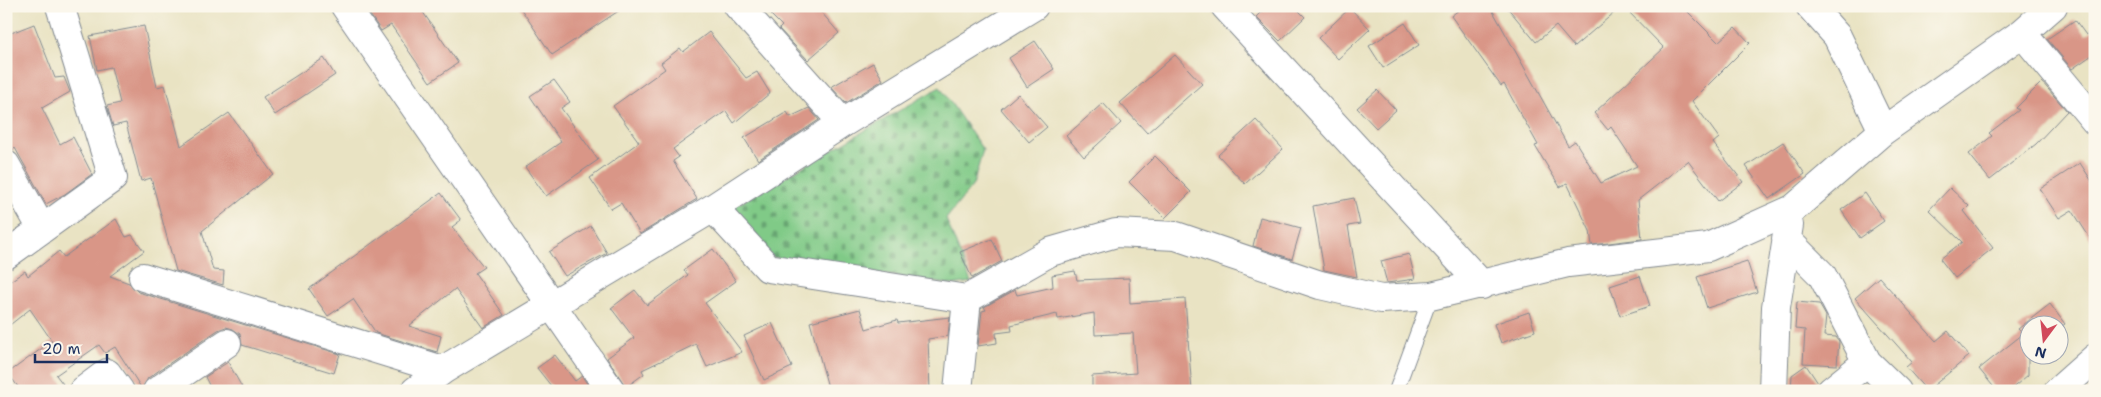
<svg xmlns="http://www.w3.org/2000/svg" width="2101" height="397" viewBox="0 0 2101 397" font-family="'Shantell Sans',sans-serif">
	<defs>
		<pattern id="cemetery-stones" width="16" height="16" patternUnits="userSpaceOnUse" patternTransform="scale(1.25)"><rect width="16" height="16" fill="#80ca87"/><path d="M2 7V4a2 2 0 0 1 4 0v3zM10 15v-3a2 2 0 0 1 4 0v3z" fill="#68a472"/></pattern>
	</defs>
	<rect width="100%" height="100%" fill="#fbf7ec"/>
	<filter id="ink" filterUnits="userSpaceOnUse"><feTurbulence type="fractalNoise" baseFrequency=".02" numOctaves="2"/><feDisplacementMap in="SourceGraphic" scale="10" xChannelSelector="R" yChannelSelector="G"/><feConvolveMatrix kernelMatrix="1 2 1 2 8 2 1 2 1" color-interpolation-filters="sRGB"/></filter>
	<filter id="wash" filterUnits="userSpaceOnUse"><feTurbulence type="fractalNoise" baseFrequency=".0096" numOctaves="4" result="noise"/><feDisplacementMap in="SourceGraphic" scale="20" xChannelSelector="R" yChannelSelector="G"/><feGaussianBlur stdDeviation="1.12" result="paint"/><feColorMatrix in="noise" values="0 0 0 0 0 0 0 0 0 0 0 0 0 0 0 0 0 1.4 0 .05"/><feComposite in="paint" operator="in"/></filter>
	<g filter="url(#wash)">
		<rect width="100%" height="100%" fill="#e9e3c3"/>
		<!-- cemetery -->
		<path fill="url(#cemetery-stones)" stroke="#4e7c72" d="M940 87 983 150 973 185 946 219 971 282 953 285 772 257 728 210Z"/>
		<g id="blocks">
			<!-- building -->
			<path fill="#d99687" d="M364 6H422L420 8 458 63 430 82 391 25 381 31Z
				M519 6H626L552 55Z
				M762 6H816L839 33 808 60 779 29 782 26Z
				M1267 6H1294L1305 17 1280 41 1256 17Z
				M1464 6H1490L1568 146 1575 141 1601 183 1637 166 1611 127 1608 130 1594 113 1664 48 1623 6H1682L1718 42 1735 27 1750 43 1692 101 1719 138 1713 143 1743 182 1718 201 1688 161 1638 200 1642 239 1592 245 1590 231 1567 183 1560 187 1535 146 1538 145 1504 84 1501 86 1451 16Z
				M1506 6H1622L1574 47 1556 26 1536 42Z
				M1350 8 1370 29 1338 59 1318 38Z
				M2075 20 2086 35 2095 29V53L2072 69 2047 39Z
				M1405 23 1419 45 1383 68 1369 46Z
				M34 24 55 78 64 77 70 92 42 108 60 144 73 137 92 174 65 194 46 204 15 148 11 151 6 149V35Z
				M144 26 157 87 165 85 181 146 229 113 273 174 202 231 213 270 224 271 223 285 176 271 151 178 141 181 126 123 113 126 107 106 120 103 111 67 97 70 90 36Z
				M709 32 746 78 757 72 770 93 734 123 726 111 673 149 679 157 673 161 697 199 640 234 621 203 611 209 590 178 639 142 613 106 665 69 661 63 680 48 683 52Z
				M1035 41 1054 69 1027 87 1009 58Z
				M1175 55 1202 84 1147 133 1120 103Z
				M324 58 335 75 275 115 263 97Z
				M873 63 883 80 846 103 831 87Z
				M554 80 570 102 561 108 598 160 546 196 525 167 561 142 530 96Z
				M2042 82 2067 111 2036 144 1990 180 1969 154 1992 136 1989 133 2019 110 2016 108Z
				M1377 90 1396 110 1376 128 1357 108Z
				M1018 94 1047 127 1029 142 1001 109Z
				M1103 103 1121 123 1084 157 1066 136Z
				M809 108 819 120 758 160 744 138 787 112 790 117Z
				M1256 120 1283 149 1245 184 1218 155Z
				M1783 142 1805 174 1769 199 1746 166Z
				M1155 156 1191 192 1165 218 1129 182Z
				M2080 163 2095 186V246L2072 210 2059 218 2040 189Z
				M1950 188 1969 206 1964 211 1993 248 1955 278 1940 259 1962 242 1929 210Z
				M441 193 461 220 452 227 484 267 475 273 504 315 483 328 455 289 409 326 441 336 437 352 376 333 353 299 328 316 309 289Z
				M1865 193 1884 221 1860 238 1841 210Z
				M1354 198 1360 224 1348 226 1357 277 1324 270 1313 206Z
				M1260 217 1301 228 1292 259 1253 246Z
				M116 219 126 237 132 235 144 251 110 276 129 283 138 292 340 354 334 373 242 345 240 334 233 329 226 327 218 330 148 378 142 389 115 347 105 353 99 345 56 375 63 384 53 391H21L8 373 52 341 30 309 6 328V284L25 271 28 276 59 251 64 257Z
				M591 226 607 253 565 276 549 252Z
				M992 239 1002 261 972 278 960 252Z
				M713 249 736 281 705 303 742 352 707 367 696 344 642 370 644 374 626 387 607 358 634 338 611 308 635 290 647 305 688 275 684 270Z
				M1409 254 1415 279 1387 283 1381 261Z
				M1747 261 1757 292 1707 308 1697 277Z
				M1075 271 1077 280 1129 278 1130 303 1185 299 1192 391H1092V376L1136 373 1133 333 1095 335 1094 313 1058 319 1057 314 1011 325 1012 331 996 333 997 343 978 346 982 311 986 310 984 307 1015 290 1017 295 1053 287 1052 275Z
				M1640 276 1650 306 1620 316 1610 286Z
				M1879 277 1936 341 1948 331 1969 356 1927 391 1906 367 1912 362 1855 298Z
				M1797 302 1819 304 1826 316 1824 336 1836 337 1839 341 1837 365 1803 363 1805 330 1795 329Z
				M2050 304 2065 324 2058 329V324H2028V375L2009 391H1997L1979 369 2023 334 2018 329Z
				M860 309 866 329 897 320 898 323 950 317 948 336 928 339 930 390 829 391 810 322Z
				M1529 312 1535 331 1501 343 1494 324Z
				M772 323 792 367 764 380 744 336Z
				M555 355 575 381 582 376 592 391H555L537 368Z
				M228 362 244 391H212L205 377Z
				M1806 365 1818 383 1816 391H1791L1792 375Z"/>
		</g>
	</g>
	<g filter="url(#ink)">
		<use href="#blocks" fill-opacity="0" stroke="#828990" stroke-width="1"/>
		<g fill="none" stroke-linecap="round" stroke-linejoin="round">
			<!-- lane casing -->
			<g stroke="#828990" stroke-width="16">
				<path id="lane" d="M1396 391 1431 296"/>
			</g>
			<!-- street casing -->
			<g stroke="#828990" stroke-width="30">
				<path id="street" d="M345 6 611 391
					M738 6 843 123
					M1225 6 1482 285
					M1810 6 1837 36 1883 131
					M2022 33 2095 121
					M6 165 42 229
					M713 208 768 268 967 299 1050 252 1116 233 1176 236 1320 285 1381 299 1431 296 1568 263 1708 247 1793 209 1883 131 2022 33 2053 6
					M1786 239 1822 275 1867 362 1897 391
					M6 255 113 178 60 6
					M143 277 443 370
					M83 391 107 373 120 391
					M157 391 227 343
					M415 391 443 370 713 208 843 123 1034 6
					M958 391 967 299
					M1773 391 1776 307 1789 225
					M1831 391 1867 362"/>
			</g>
			<!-- secondary casing -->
			<g stroke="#828990" stroke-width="30">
				<path id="secondary" d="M2058 391 2095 358"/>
			</g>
			<!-- lane -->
			<use href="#lane" stroke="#fff" stroke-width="14"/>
			<!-- street -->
			<use href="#street" stroke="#fff" stroke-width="28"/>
			<!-- secondary -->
			<use href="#secondary" stroke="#fff" stroke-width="28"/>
		</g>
	</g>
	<!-- margin -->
	<rect width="2101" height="397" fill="none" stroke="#fbf7ec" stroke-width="25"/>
	<!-- north arrow -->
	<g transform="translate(2044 340) rotate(195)"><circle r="24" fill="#fbf7ec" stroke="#a1a7b3"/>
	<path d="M0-4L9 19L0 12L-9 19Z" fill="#d1495b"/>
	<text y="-8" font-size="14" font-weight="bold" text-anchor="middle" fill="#1b2f5e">N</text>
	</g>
	<!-- scale -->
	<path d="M35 354v8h72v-8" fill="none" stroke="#1b2f5e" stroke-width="2.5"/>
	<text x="42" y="354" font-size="15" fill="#1b2f5e" stroke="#fbf7ec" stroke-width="4" paint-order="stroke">20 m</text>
</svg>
